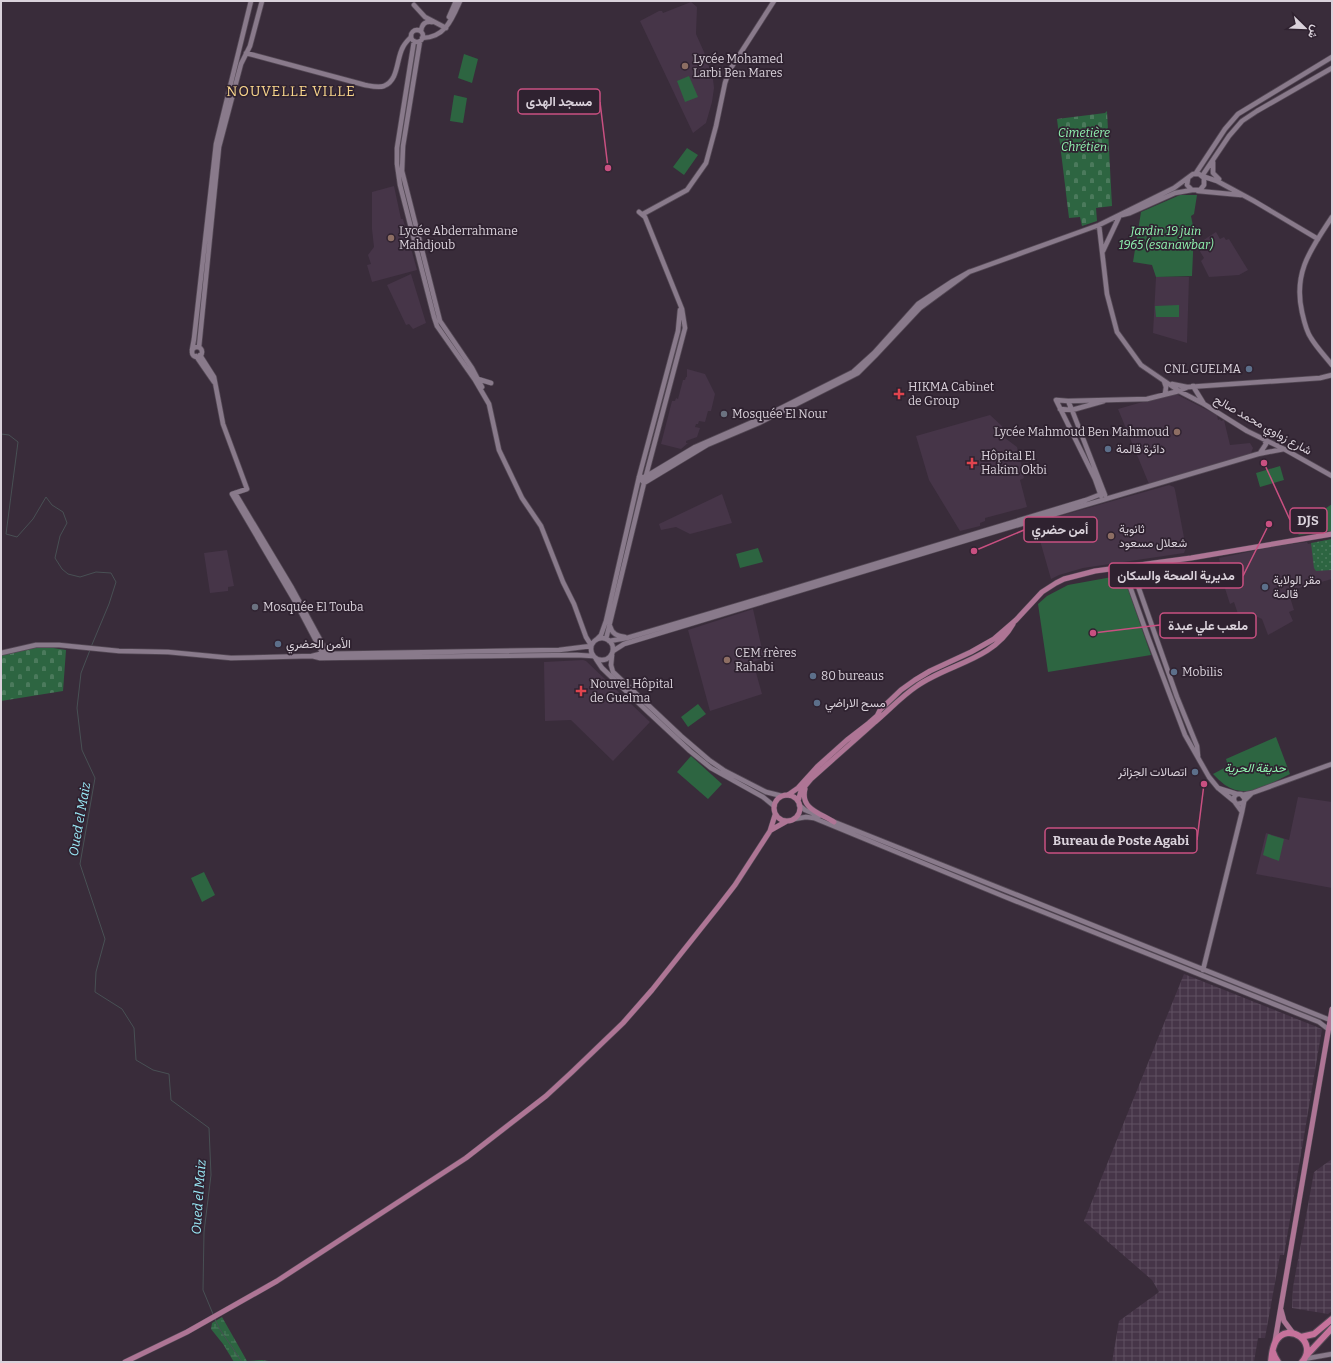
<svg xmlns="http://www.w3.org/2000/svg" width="1333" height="1363" viewBox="0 0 1333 1363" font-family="Bitter,Vazirmatn,serif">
	<defs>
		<pattern id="industrial-grid" width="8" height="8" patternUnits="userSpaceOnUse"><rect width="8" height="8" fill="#463548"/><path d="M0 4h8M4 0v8" fill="none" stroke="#605162"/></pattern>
		<pattern id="wetland-marsh" width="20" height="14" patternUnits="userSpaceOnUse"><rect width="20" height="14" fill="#2d6541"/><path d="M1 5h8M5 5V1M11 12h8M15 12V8" fill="none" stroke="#4b7a5c"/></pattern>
		<pattern id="cemetery-stones" width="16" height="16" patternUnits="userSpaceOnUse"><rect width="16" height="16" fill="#2d6541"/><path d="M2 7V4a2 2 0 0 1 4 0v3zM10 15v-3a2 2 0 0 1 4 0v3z" fill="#4b7a5c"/></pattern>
		<pattern id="park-dots" width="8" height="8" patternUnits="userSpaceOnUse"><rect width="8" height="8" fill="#2d6541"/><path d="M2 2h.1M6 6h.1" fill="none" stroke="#4b7a5c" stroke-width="1.8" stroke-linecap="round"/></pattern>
	</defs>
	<rect width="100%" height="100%" fill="#392c3a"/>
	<!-- built -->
	<path fill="#463548" d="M691 2 697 7 696 34 704 52 713 79 714 88 712 102 706 123 693 133 640 21 659 11H662L663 13Z
		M394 186 401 219H403L417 270 372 282 367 265 371 264 368 255 374 247 372 229V192Z
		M1216 232 1220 239 1224 237 1226 240 1229 239 1248 270 1239 275 1209 277 1201 261 1204 258 1196 245Z
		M411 274 426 323 413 329 409 324 406 325 387 285Z
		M1156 277H1189L1187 343 1153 333Z
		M687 369 705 374 715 394 711 411H708L705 422 699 421 698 424H696L695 427 700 428 697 437 686 441V443H688L681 449 661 444 672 401H675L676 398 678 399 683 380H685L686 377H687Z
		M1174 393 1217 415 1218 420 1220 419 1221 421 1224 420 1230 445 1250 443 1253 448 1251 453 1248 455 1149 484 1118 409Z
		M990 415 1002 426 1005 438 1017 447 1024 478 1020 480 1027 507 985 518V521L980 523V526L960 531 929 480 916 436Z
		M1169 485 1174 487 1175 490 1186 548 1184 553 1083 568 1059 575 1051 579 1035 523Z
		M722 494 732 523 690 534 676 527 661 530 659 524Z
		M1332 539V579L1288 591 1294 610 1289 612 1293 621 1268 635 1262 619 1253 615 1240 620 1234 602 1230 604 1223 582 1224 581 1219 558 1277 546 1307 542 1308 544Z
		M227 550 234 586 228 587V591L210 593 204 553Z
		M753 609 764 658 753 662 762 694 710 711 688 630Z
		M583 660 586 661 650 722 613 761 571 720 545 721 544 662Z
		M1298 797 1332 802V888L1256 874 1266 833 1289 840Z"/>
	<!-- industrial -->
	<path fill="url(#industrial-grid)" d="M1184 974 1322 1029 1284 1255H1280L1265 1338H1258L1254 1362H1112L1119 1321 1159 1292 1152 1280 1084 1221Z
		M1332 1159V1311L1328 1314 1292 1308 1293 1287 1314 1172Z"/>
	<!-- wetland -->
	<path fill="url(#wetland-marsh)" d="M222 1317 247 1361 262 1360 275 1362H234L223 1344 211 1329 212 1323Z"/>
	<!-- cemetery -->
	<path fill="url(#cemetery-stones)" d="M1107 111 1112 206 1096 208 1097 221 1082 226 1080 217 1069 218 1057 119 1105 113Z
		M34 647H47L66 650 63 691 1 701V655Z"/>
	<!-- park -->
	<path fill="url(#park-dots)" d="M1332 539V570L1316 571 1314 568 1311 543Z"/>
	<!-- garden -->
	<path fill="#2d6541" d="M464 54 478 59 472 83 458 78Z
		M689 76 698 97 685 102 677 81Z
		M454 95 467 98 463 123 450 121Z
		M687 148 698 155 684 175 673 167Z
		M1180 195H1197L1194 214 1191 216 1194 231 1192 276 1156 277 1152 265 1133 262 1141 212Z
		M1179 305V317H1156L1155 306Z
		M1280 466 1284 480 1260 487 1256 473Z
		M1332 504V531L1298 535 1322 511Z
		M758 548 763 562 740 568 736 554Z
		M1123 575 1151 655 1048 672 1038 604 1047 596 1068 585Z
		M698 704 706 714 688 727 681 717Z
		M1276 737 1290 774C1269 784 1247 800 1225 785 1221 782 1217 778 1213 774L1228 766 1226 759Z
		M691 756 722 784 708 799 677 772Z
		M1268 834 1284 839 1279 861 1263 855Z
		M204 872 215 895 202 902 191 878Z"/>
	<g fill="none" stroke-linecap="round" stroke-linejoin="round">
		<!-- stream -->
		<path stroke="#485054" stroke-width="1" d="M1 434 9 435 18 442 6 534 17 537 33 519 46 497 52 505 63 512 67 523 60 536 55 558 62 569 68 574 80 577 96 572 111 573 116 582 109 604 91 647
			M90 650 81 673 77 708 82 750 95 778 80 864 105 939 96 972 95 992 122 1009 134 1028 136 1060 153 1070 169 1074 171 1100 209 1128 211 1175 204 1232 203 1290 213 1314
			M215 1319 219 1328 242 1362"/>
		<!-- secondary casing -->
		<g stroke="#544955" stroke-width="6">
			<path id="secondary" d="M414 5 425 17 446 28
				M449 17 456 1
				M411 36a6 6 0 1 1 12 0a6 6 0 1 1-12 0Z
				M421 31C422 24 425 21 432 22
				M422 38C445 38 452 19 460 1
				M414 41 397 148V164L400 185 434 317 437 326 475 380 489 404 499 450 522 498 541 526 563 582 574 604 586 637 591 645
				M420 41 403 146 402 171 440 321 472 368 482 387
				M246 53 365 85C371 86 378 88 384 86 399 80 396 59 403 47 405 43 408 40 411 37
				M1213 162V173L1219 179
				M1196 173 1225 129 1238 114 1332 57
				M1198 191 1241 195
				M643 214 687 190 706 163 716 126 725 83 729 71 774 1
				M1122 215 1130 213 1175 193 1192 190
				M1332 217C1311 249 1293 272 1302 312 1304 321 1306 331 1311 338 1317 348 1325 356 1332 365
				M1099 225 1107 294 1117 332 1141 365 1179 391 1204 404 1247 431 1284 449 1332 476
				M1318 239 1254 201 1217 181 1202 176 1229 136 1242 121 1257 111 1332 68
				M1103 251 1120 215
				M969 272 920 308 875 356 858 373 759 423 707 445 644 483 639 477H645L695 447 757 420 853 372 874 353 918 304 953 281 969 272 1099 225 1174 188 1193 174H1199L1204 178V185L1200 190H1192L1187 185 1188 179
				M199 347 219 147 241 64 250 46 262 1
				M192 352a5 5 0 1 1 10 0a5 5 0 1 1-10 0Z
				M192 350 194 339 216 144 251 1
				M200 355 214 377 223 424 247 489 232 494 296 603 325 658
				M196 356 214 382
				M478 379 491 383
				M1164 381 1166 387 1165 394
				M1172 384 1187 387
				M1193 386 1204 404
				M1068 401 1072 410 1105 495
				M1060 409 1072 410 1104 401
				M1260 453 1266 444 1264 438
				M235 493 292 588 329 656
				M1101 496 1095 479 1056 400 1068 401 1147 399 1179 391 1188 387 1320 378 1332 375
				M1131 566 1177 697 1197 746 1198 756
				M1123 567 1148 637 1185 735 1209 777 1218 788
				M610 626C612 634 617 636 625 637
				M591 649a11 11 0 1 1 22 0a11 11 0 1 1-22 0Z
				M597 639 601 635 606 621 639 477 678 331 680 310
				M606 639 644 483 685 328 682 309 645 217 639 212
				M609 641 627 638 789 590 1086 500 1104 493
				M613 651 624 644 984 535 1258 454 1284 449
				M1 653 36 645H59L119 651 168 652 231 658 312 656 320 658 577 655 593 656
				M612 655 611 665 613 672 681 736 709 760 725 771 766 792 782 796
				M312 656 320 654 559 650 591 646
				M596 659 602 668 646 710 690 751 711 768 763 797 774 806
				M1252 793 1332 764
				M1242 795 1252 793 1245 800
				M1235 802 1218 788 1237 794
				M1237 804 1243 803 1245 799 1241 794H1237L1234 797V801L1242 812 1244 802
				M799 805 805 810 819 816
				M794 819 806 817 814 818 1003 896 1319 1022 1328 1029
				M832 821 1330 1020
				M1203 970 1242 812
				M1304 1359 1332 1354"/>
		</g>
		<!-- primary casing -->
		<g stroke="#544955" stroke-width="6">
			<path id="primary" d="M805 789C800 809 820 813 834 822
				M774 808a13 13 0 1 1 26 0a13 13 0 1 1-26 0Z
				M788 795 798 788 818 766 847 740 869 723 877 716 880 710 901 690 915 680 930 671 971 652 994 639 1016 620 1042 592 1056 583 1064 579 1095 571 1191 558 1332 534
				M798 801 801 791 811 779C832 760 854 741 875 722 889 710 902 696 917 686 948 664 993 660 1013 624
				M771 830 787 821
				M1281 1310 1284 1321 1293 1333
				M1275 1341 1332 1009
				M125 1362 187 1332 277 1281 466 1158 546 1096 572 1072 623 1023 652 990 718 907 735 885 770 831 775 815"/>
		</g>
		<!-- highway casing -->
		<g stroke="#544955" stroke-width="8">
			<path id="highway" d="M1301 1337 1314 1334 1332 1319
				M1273 1352 1275 1357 1278 1362
				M1306 1356 1332 1328
				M1271 1362C1272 1355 1272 1347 1276 1341 1288 1321 1319 1342 1302 1362"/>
		</g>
		<!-- secondary -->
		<use href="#secondary" stroke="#897a8b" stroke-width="4.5"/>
		<!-- primary -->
		<use href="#primary" stroke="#ae7595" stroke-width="5"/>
		<!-- highway -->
		<use href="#highway" stroke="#c6729b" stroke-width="6"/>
	</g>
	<!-- markers -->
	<g fill="#8d6e63" stroke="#2f2230" stroke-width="1.5">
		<circle cx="685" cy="66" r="4"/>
		<circle cx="391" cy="238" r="4"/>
		<circle cx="1177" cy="432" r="4"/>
		<circle cx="1111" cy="536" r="4"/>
		<circle cx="727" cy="660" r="4"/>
	</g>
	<g fill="#5c6f8a" stroke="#2f2230" stroke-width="1.5">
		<circle cx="1249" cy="369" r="4"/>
		<circle cx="1108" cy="449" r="4"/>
		<circle cx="1265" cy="587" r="4"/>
		<circle cx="278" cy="644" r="4"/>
		<circle cx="1174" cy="672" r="4"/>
		<circle cx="813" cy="676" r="4"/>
		<circle cx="817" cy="703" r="4"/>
		<circle cx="1195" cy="772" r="4"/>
	</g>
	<g fill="#e0444e" stroke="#2f2230" stroke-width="1.5">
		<path d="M897 388h4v4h4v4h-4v4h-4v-4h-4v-4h4z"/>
		<path d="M970 457h4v4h4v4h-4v4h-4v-4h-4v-4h4z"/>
		<path d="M579 685h4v4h4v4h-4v4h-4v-4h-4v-4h4z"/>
	</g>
	<g fill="#6b7280" stroke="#2f2230" stroke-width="1.5">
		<circle cx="724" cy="414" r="4"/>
		<circle cx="255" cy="607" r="4"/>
	</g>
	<g text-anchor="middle" stroke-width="3.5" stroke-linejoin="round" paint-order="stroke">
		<!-- poi labels -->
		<g font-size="12" fill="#dad2db" stroke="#2f2230" text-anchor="start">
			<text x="693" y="63">Lycée Mohamed<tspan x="693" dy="14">Larbi Ben Mares</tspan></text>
			<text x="399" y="235">Lycée Abderrahmane<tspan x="399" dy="14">Mahdjoub</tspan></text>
			<text x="1241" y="373" text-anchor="end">CNL GUELMA</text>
			<text x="908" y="391">HIKMA Cabinet<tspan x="908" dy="14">de Group</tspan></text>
			<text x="732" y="418">Mosquée El Nour</text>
			<text x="1169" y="436" text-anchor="end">Lycée Mahmoud Ben Mahmoud</text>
			<text x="1116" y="453">دائرة قالمة</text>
			<text x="981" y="460">Hôpital El<tspan x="981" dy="14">Hakim Okbi</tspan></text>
			<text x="1119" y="533">ثانوية<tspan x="1119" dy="14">شعلال مسعود</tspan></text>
			<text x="1273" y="584">مقر الولاية<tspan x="1273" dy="14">قالمة</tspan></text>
			<text x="263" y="611">Mosquée El Touba</text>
			<text x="286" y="648">الأمن الحضري</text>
			<text x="735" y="657">CEM frères<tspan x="735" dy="14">Rahabi</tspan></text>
			<text x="1182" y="676">Mobilis</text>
			<text x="821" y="680">80 bureaus</text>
			<text x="590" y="688">Nouvel Hôpital<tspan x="590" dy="14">de Guelma</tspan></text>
			<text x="825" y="707">مسح الاراضي</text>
			<text x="1187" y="776" text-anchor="end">اتصالات الجزائر</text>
		</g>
		<!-- park labels -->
		<g font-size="12" font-style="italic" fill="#91f5b1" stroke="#2f2230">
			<text x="1084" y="137">Cimetière<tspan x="1084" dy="14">Chrétien</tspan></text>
			<text x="1166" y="235">Jardin 19 juin<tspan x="1166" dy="14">1965 (esanawbar)</tspan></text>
			<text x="1255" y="772">حديقة الحرية</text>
		</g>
		<!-- street labels -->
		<g font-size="12" fill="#dad2db" stroke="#2f2230">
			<text transform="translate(1263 425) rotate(29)" y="4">شارع زواوي محمد صالح</text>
		</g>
		<!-- water labels -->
		<g font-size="13" font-style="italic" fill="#9bebf8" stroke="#2f2230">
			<text transform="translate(79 819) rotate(-80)" y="5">Oued el Maiz</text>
			<text transform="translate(198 1197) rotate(-86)" y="5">Oued el Maiz</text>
		</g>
		<!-- quarter labels -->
		<g font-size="14" letter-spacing="1" fill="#f8d58b" stroke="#2f2230">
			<text x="291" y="96">NOUVELLE VILLE</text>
		</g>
	</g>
	<!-- callouts -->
	<path fill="none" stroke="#c95081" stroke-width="1.5" d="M608 168L600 102M1264 463L1290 520M974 551L1024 530M1269 524L1243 576M1093 633L1160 625M1204 784L1197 840"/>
	<g fill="#c95081" stroke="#2f2230" stroke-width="1.5">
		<circle cx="608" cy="168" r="4"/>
		<circle cx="1264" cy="463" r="4"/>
		<circle cx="974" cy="551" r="4"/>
		<circle cx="1269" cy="524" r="4"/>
		<circle cx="1093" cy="633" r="4"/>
		<circle cx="1204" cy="784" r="4"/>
	</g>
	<g fill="#2f2230" stroke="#c95081" stroke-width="1.5">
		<rect x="518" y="89" width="82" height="25" rx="4"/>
		<rect x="1290" y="508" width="37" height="25" rx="4"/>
		<rect x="1024" y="517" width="73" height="25" rx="4"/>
		<rect x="1109" y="563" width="134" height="25" rx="4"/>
		<rect x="1160" y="613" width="96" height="25" rx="4"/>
		<rect x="1045" y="828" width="152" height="25" rx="4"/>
	</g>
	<g font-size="13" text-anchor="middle" font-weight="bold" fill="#dad2db">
		<text x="559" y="106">مسجد الهدى</text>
		<text x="1308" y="525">DJS</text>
		<text x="1060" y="534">أمن حضري</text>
		<text x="1176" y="580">مديرية الصحة والسكان</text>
		<text x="1208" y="630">ملعب علي عبدة</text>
		<text x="1121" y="845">Bureau de Poste Agabi</text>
	</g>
	<!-- border -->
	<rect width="1333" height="1363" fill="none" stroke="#dad2db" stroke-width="4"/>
	<!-- north arrow -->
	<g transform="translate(1305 28) rotate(113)" stroke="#2f2230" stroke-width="3" paint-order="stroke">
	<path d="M0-3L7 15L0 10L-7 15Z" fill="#dad2db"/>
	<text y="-6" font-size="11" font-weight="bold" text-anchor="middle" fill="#dad2db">ش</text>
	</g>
</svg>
